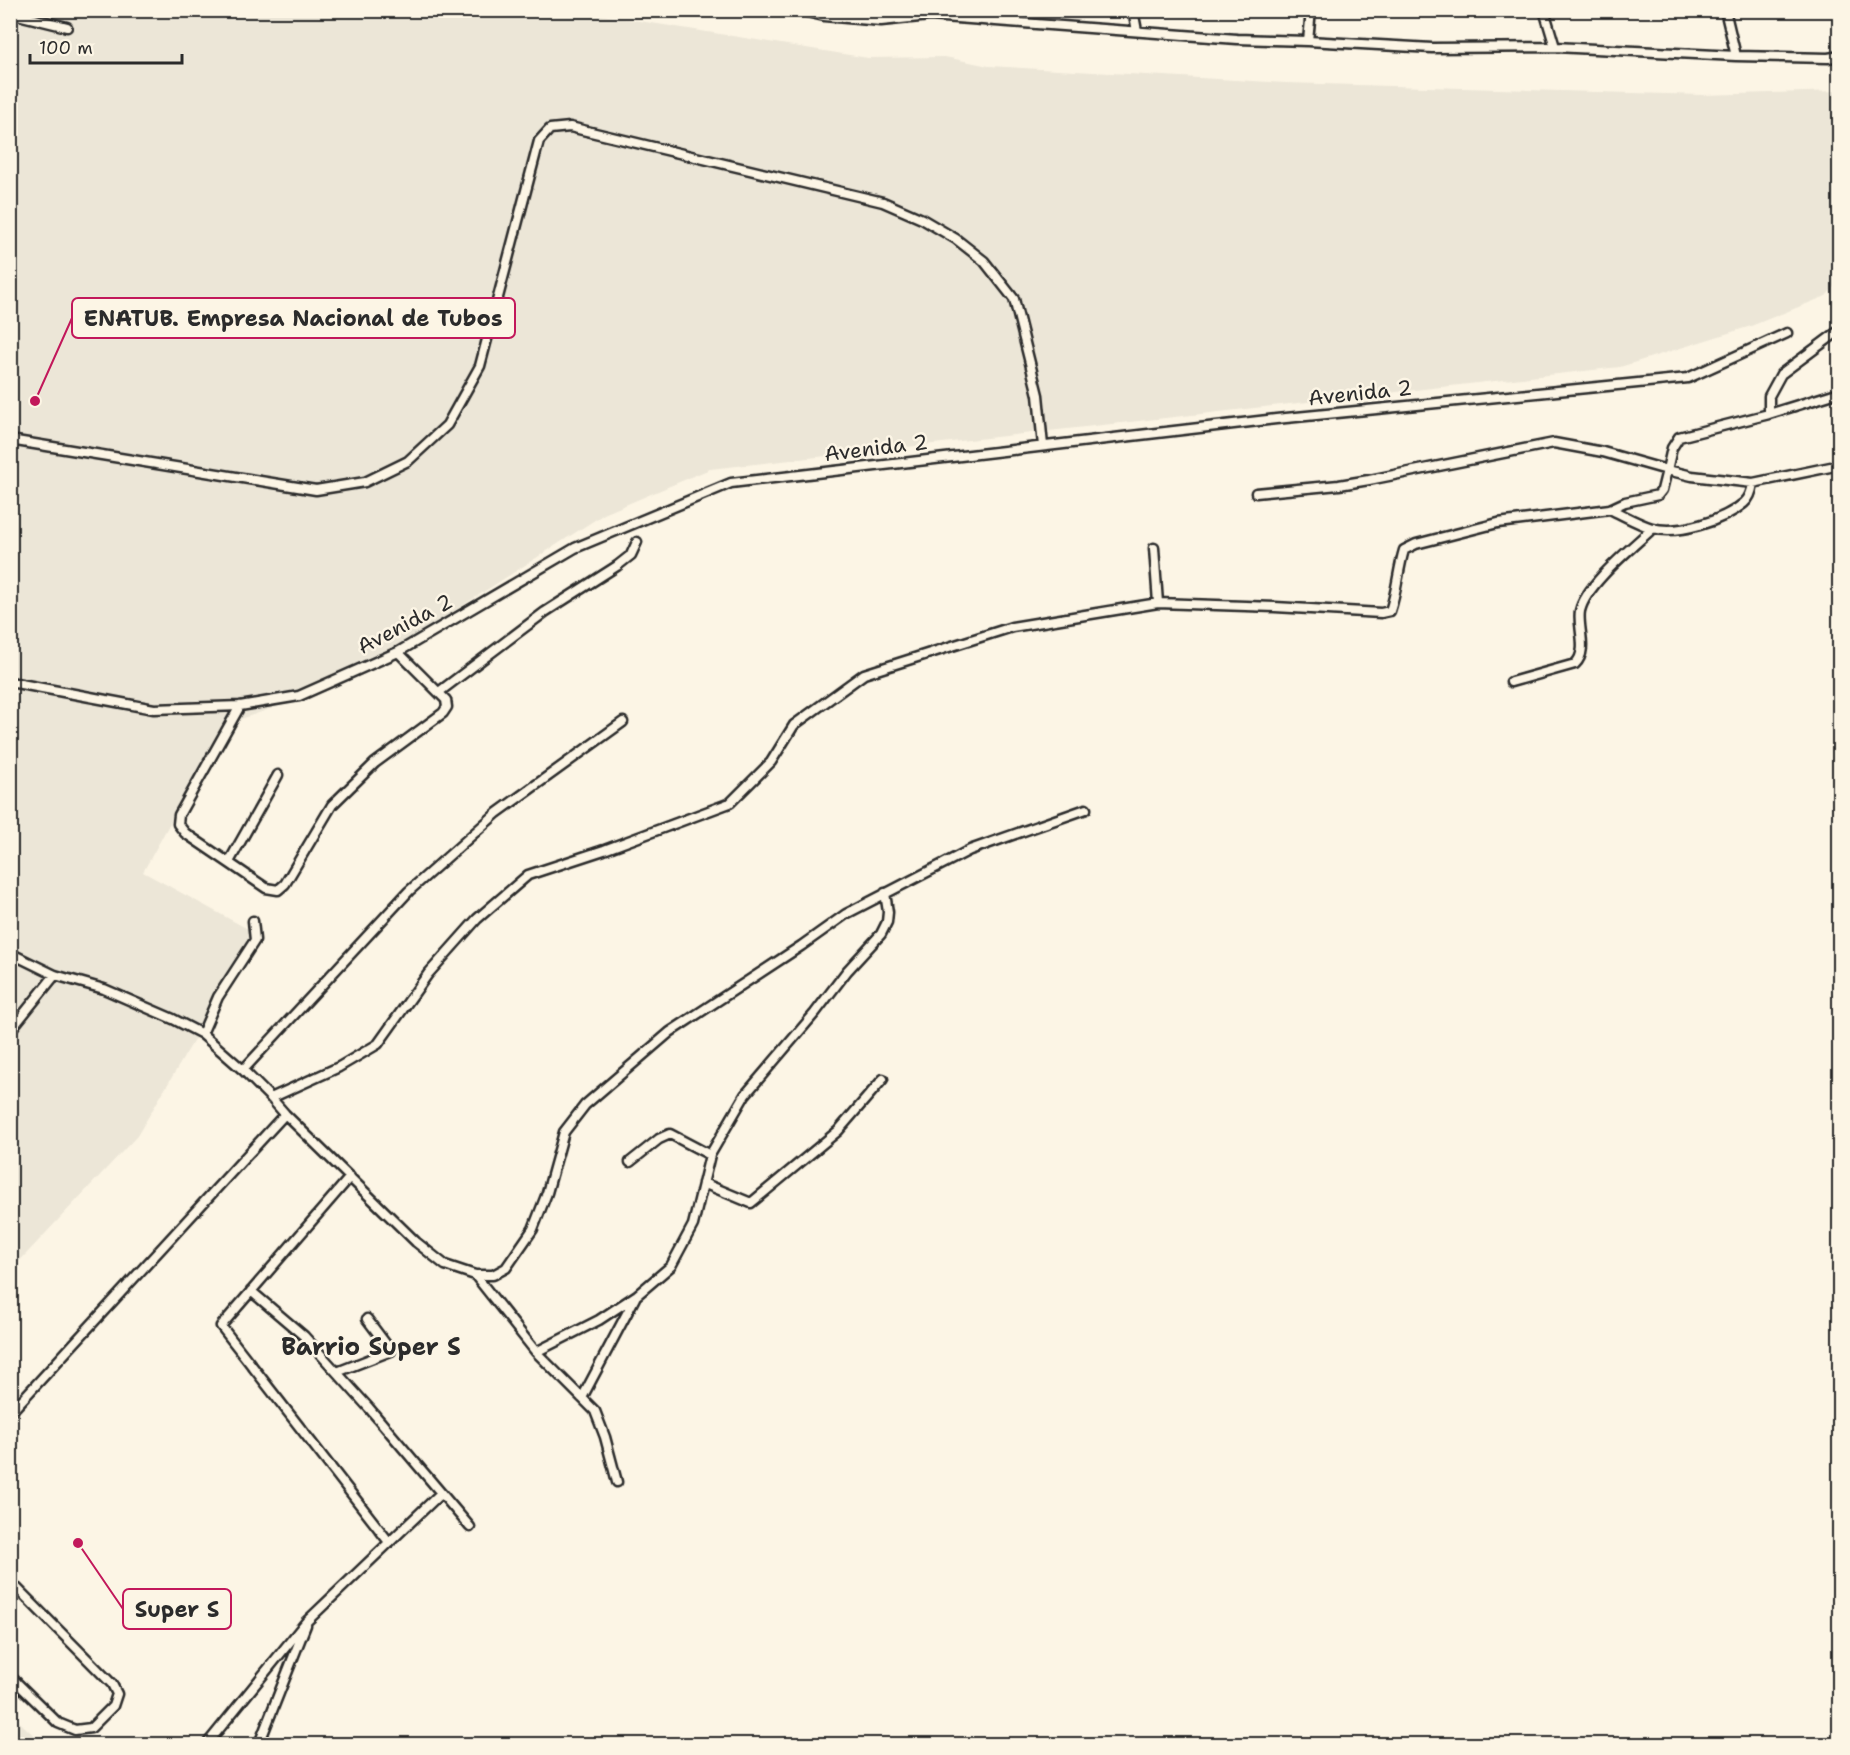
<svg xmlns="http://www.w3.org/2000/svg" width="1850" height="1755" viewBox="0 0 1850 1755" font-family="'Shantell Sans',sans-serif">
	<rect width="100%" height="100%" fill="#fcf5e5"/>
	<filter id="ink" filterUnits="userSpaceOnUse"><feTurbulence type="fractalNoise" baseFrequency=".0167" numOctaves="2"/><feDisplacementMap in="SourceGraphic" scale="12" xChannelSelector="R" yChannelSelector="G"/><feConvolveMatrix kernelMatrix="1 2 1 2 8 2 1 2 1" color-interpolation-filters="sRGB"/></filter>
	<g filter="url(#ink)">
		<!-- built -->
		<path fill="#ece6d7" d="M11 11H577L868 58 945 57 989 66 1286 83 1703 95 1839 91V281L1826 296 1751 326 1620 367 710 469 604 514 374 663 281 705 224 725 143 872 257 934 137 1136 11 1270Z
			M10 1714H11L43 1744H11Z"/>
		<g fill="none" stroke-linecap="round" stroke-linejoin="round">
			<!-- minor casing -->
			<g stroke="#2b2b2b" stroke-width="13">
				<path id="minor" d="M798 10 824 16 881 21 930 16 1237 39 1308 41 1432 48 1555 47 1736 56 1828 58 1840 56
					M1133 10 1137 31
					M1544 10 1555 47
					M1725 10 1736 56
					M10 13 67 27
					M1308 41 1311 10
					M1840 392 1769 414 1679 437 1672 448 1667 470 1692 476 1753 483 1840 465
					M1769 414V396L1781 374 1840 330
					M10 440 316 490 365 482 408 461 447 425 480 366 539 141 550 129 570 127 883 202 922 219 956 239 984 261 1014 299 1038 395 1043 446
					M1610 509C1623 515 1638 524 1652 528 1678 535 1723 521 1744 503 1750 498 1752 491 1753 483
					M1154 548 1158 603
					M10 682 154 709 240 706 299 696 398 652 575 548 731 483 1276 419 1688 378 1787 333
					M1511 682 1575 664C1589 651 1577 627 1580 611 1586 584 1633 547 1653 528
					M439 692 545 612 617 566 631 555 637 542
					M240 706 179 815 178 824 185 833 266 888 278 890 285 884 332 805 375 763 443 713 447 707 446 700 398 652
					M229 862 278 775
					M10 953 55 975 104 989 173 1019 202 1034 243 1070 271 1098 285 1114 416 1242 445 1265 475 1275H493L506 1268 533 1229 547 1193 564 1132 585 1105 670 1032 801 946 846 914 970 850 1086 809
					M10 1031 55 975
					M202 1034 218 997 255 940 253 921
					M243 1070 409 891 497 813 623 722
					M271 1098 339 1067 378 1044 428 974 477 919 528 875 604 850 730 803 771 762 794 725 864 674 1012 627 1158 603 1275 607 1381 613 1390 611C1397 591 1398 570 1404 550L1416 544 1498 523 1610 509 1625 502 1658 495 1662 490 1667 470 1603 452 1554 443 1369 480 1339 485 1256 493
					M630 1162 659 1139 670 1134 710 1155
					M350 1177 221 1326 389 1542
					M703 1183 751 1203 838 1131 883 1079
					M475 1275 536 1352 595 1411 605 1437 617 1482
					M251 1291 304 1336 369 1408 470 1527
					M536 1352 599 1320 637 1295 671 1266 693 1225 710 1155 745 1095 815 1013 847 971 881 934 887 922 888 912 885 893
					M337 1372 391 1351 367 1319
					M582 1398 635 1298
					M10 1413 285 1114
					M10 1581 112 1684 117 1694 113 1706 91 1728 75 1730 58 1723 10 1676
					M207 1744 306 1622 441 1493
					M259 1744 306 1625"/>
			</g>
			<!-- minor -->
			<use href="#minor" stroke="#fcf5e5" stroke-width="8"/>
		</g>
	</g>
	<g text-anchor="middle" stroke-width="5" stroke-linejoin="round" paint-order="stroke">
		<!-- street labels -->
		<g font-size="21" fill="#2b2b2b" stroke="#fcf5e5">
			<text transform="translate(1360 393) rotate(-6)" y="7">Avenida 2</text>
			<text transform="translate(876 448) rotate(-7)" y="7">Avenida 2</text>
			<text transform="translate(405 624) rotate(-28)" y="7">Avenida 2</text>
		</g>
		<!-- quarter labels -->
		<g font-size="24" font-weight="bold" fill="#2b2b2b" stroke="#fcf5e5">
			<text x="371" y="1355">Barrio Super S</text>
		</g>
	</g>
	<!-- callouts -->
	<path fill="none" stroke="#c2185b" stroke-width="2" d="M35 401L72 318M78 1543L123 1609"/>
	<g fill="#c2185b" stroke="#fcf5e5" stroke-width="2">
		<circle cx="35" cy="401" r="6"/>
		<circle cx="78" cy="1543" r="6"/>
	</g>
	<g fill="#fcf5e5" stroke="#c2185b" stroke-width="2">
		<rect x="72" y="298" width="443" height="40" rx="6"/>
		<rect x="123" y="1589" width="108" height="40" rx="6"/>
	</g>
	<g font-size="22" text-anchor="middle" font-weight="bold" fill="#2b2b2b">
		<text x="293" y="326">ENATUB. Empresa Nacional de Tubos</text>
		<text x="177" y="1617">Super S</text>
	</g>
	<!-- margin -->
	<rect width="1850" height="1755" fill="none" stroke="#fcf5e5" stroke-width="36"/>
	<rect x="18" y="18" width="1814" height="1719" fill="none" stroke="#2b2b2b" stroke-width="2" filter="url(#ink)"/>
	<!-- scale -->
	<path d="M30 54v9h152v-9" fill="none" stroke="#2b2b2b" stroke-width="3"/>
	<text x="39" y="54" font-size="18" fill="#2b2b2b" stroke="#fcf5e5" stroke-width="4.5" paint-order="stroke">100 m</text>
</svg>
